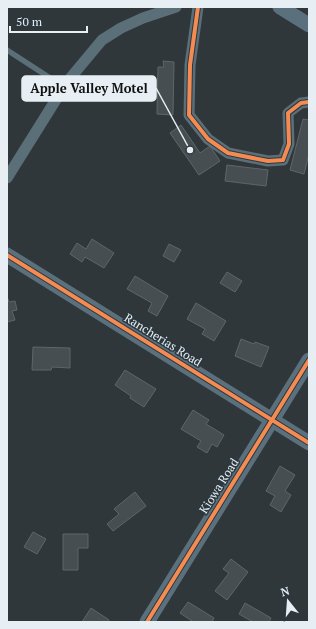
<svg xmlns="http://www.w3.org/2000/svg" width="316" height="629" viewBox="0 0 316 629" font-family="'PT Serif',serif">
	<rect width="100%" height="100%" fill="#30373b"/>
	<!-- building -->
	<path fill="#474e51" stroke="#5f6569" d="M163 61 174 62 173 115 157 114 158 67H164Z
		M303 119 309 120V154L304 174 290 170Z
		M181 125 200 153 210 146 220 161 199 175 170 133Z
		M227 165 268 170 266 186 225 181Z
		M92 239 114 253 104 268 85 257 82 262 70 254 77 243 86 249Z
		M169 244 181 250 174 262 163 256Z
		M227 272 242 281 235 292 220 283Z
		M135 276 168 296 157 316 148 311 152 303 127 289Z
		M7 296 9 302 15 301 17 310 12 311 15 320 7 322Z
		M196 303 226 321 214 341 202 334 205 329 187 319Z
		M241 339 254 344 255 342 269 347 261 367 235 356Z
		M33 347 70 348V368L52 367 51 370H32Z
		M125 370 156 389 144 407 130 398 131 396 115 385Z
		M193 410 209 420 206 424 224 435 217 447 212 444 207 453 197 447 201 441 181 429Z
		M280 466 295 475 285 491 291 495 281 512 270 505 275 496 266 491Z
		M135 492 146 506 113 531 107 524 119 514 114 509Z
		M33 532 46 539 37 554 24 547Z
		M63 534H88V548H78V570H63Z
		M231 559 248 572 227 600 215 591 229 573 223 569Z
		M188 602 214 618 212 622H191L192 621 180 613Z
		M245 603 271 618 269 622H253L239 614Z
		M91 608 109 620 108 622H82Z"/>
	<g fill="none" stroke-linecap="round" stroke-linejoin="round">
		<!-- lane -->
		<path stroke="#5b6f79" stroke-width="5.5" d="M7 50 64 87"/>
		<!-- street -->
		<path stroke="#5b6f79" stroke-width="11" d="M198 7 190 65 189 115 208 139 228 153 268 161 283 160 289 144 288 113 301 103 309 102
			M7 178 67 82 102 40 121 28 143 18 176 7"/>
		<!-- secondary -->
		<path stroke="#5a707c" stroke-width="15" d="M280 7 309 25
			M7 255 309 443
			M147 622 309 360"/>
		<!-- cycleway casing -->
		<g stroke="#2c383f" stroke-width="6">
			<path id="cycleway" d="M198 7 190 65 189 115 208 139 228 153 268 161 283 160 289 144 288 113 301 103 309 102
				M7 255 309 443
				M147 622 309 360"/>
		</g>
		<!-- cycleway -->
		<use href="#cycleway" stroke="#f68b52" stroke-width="4"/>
	</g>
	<g text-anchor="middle" stroke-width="3" stroke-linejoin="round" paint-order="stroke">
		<!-- street labels -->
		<g font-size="12" fill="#e7eff4" stroke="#2c383f">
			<text transform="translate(163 340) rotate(32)" y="4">Rancherias Road</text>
			<text transform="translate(219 486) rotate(-58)" y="4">Kiowa Road</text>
		</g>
	</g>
	<!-- callouts -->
	<path fill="none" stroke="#e7eff4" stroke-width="1.5" d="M190 150L156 88"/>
	<circle fill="#e7eff4" stroke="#2c383f" stroke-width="1.5" cx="190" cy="150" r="4"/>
	<rect fill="#e7eff4" stroke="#e7eff4" stroke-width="1.5" x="22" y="76" width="134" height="25" rx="4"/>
	<g font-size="13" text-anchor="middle" font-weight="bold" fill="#111">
		<text x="89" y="93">Apple Valley Motel</text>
	</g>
	<!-- border -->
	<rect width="316" height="629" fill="none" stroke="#e7eff4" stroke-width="16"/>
	<!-- north arrow -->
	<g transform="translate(288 601) rotate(343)" stroke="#2c383f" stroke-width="3" paint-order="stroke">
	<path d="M0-3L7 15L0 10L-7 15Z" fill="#e7eff4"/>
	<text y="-6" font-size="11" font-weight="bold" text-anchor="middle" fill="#e7eff4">N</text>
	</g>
	<!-- scale -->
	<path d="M10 26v6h77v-6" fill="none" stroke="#e7eff4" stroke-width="2"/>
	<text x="16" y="26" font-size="12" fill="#e7eff4" stroke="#2c383f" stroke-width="3" paint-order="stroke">50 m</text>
</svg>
